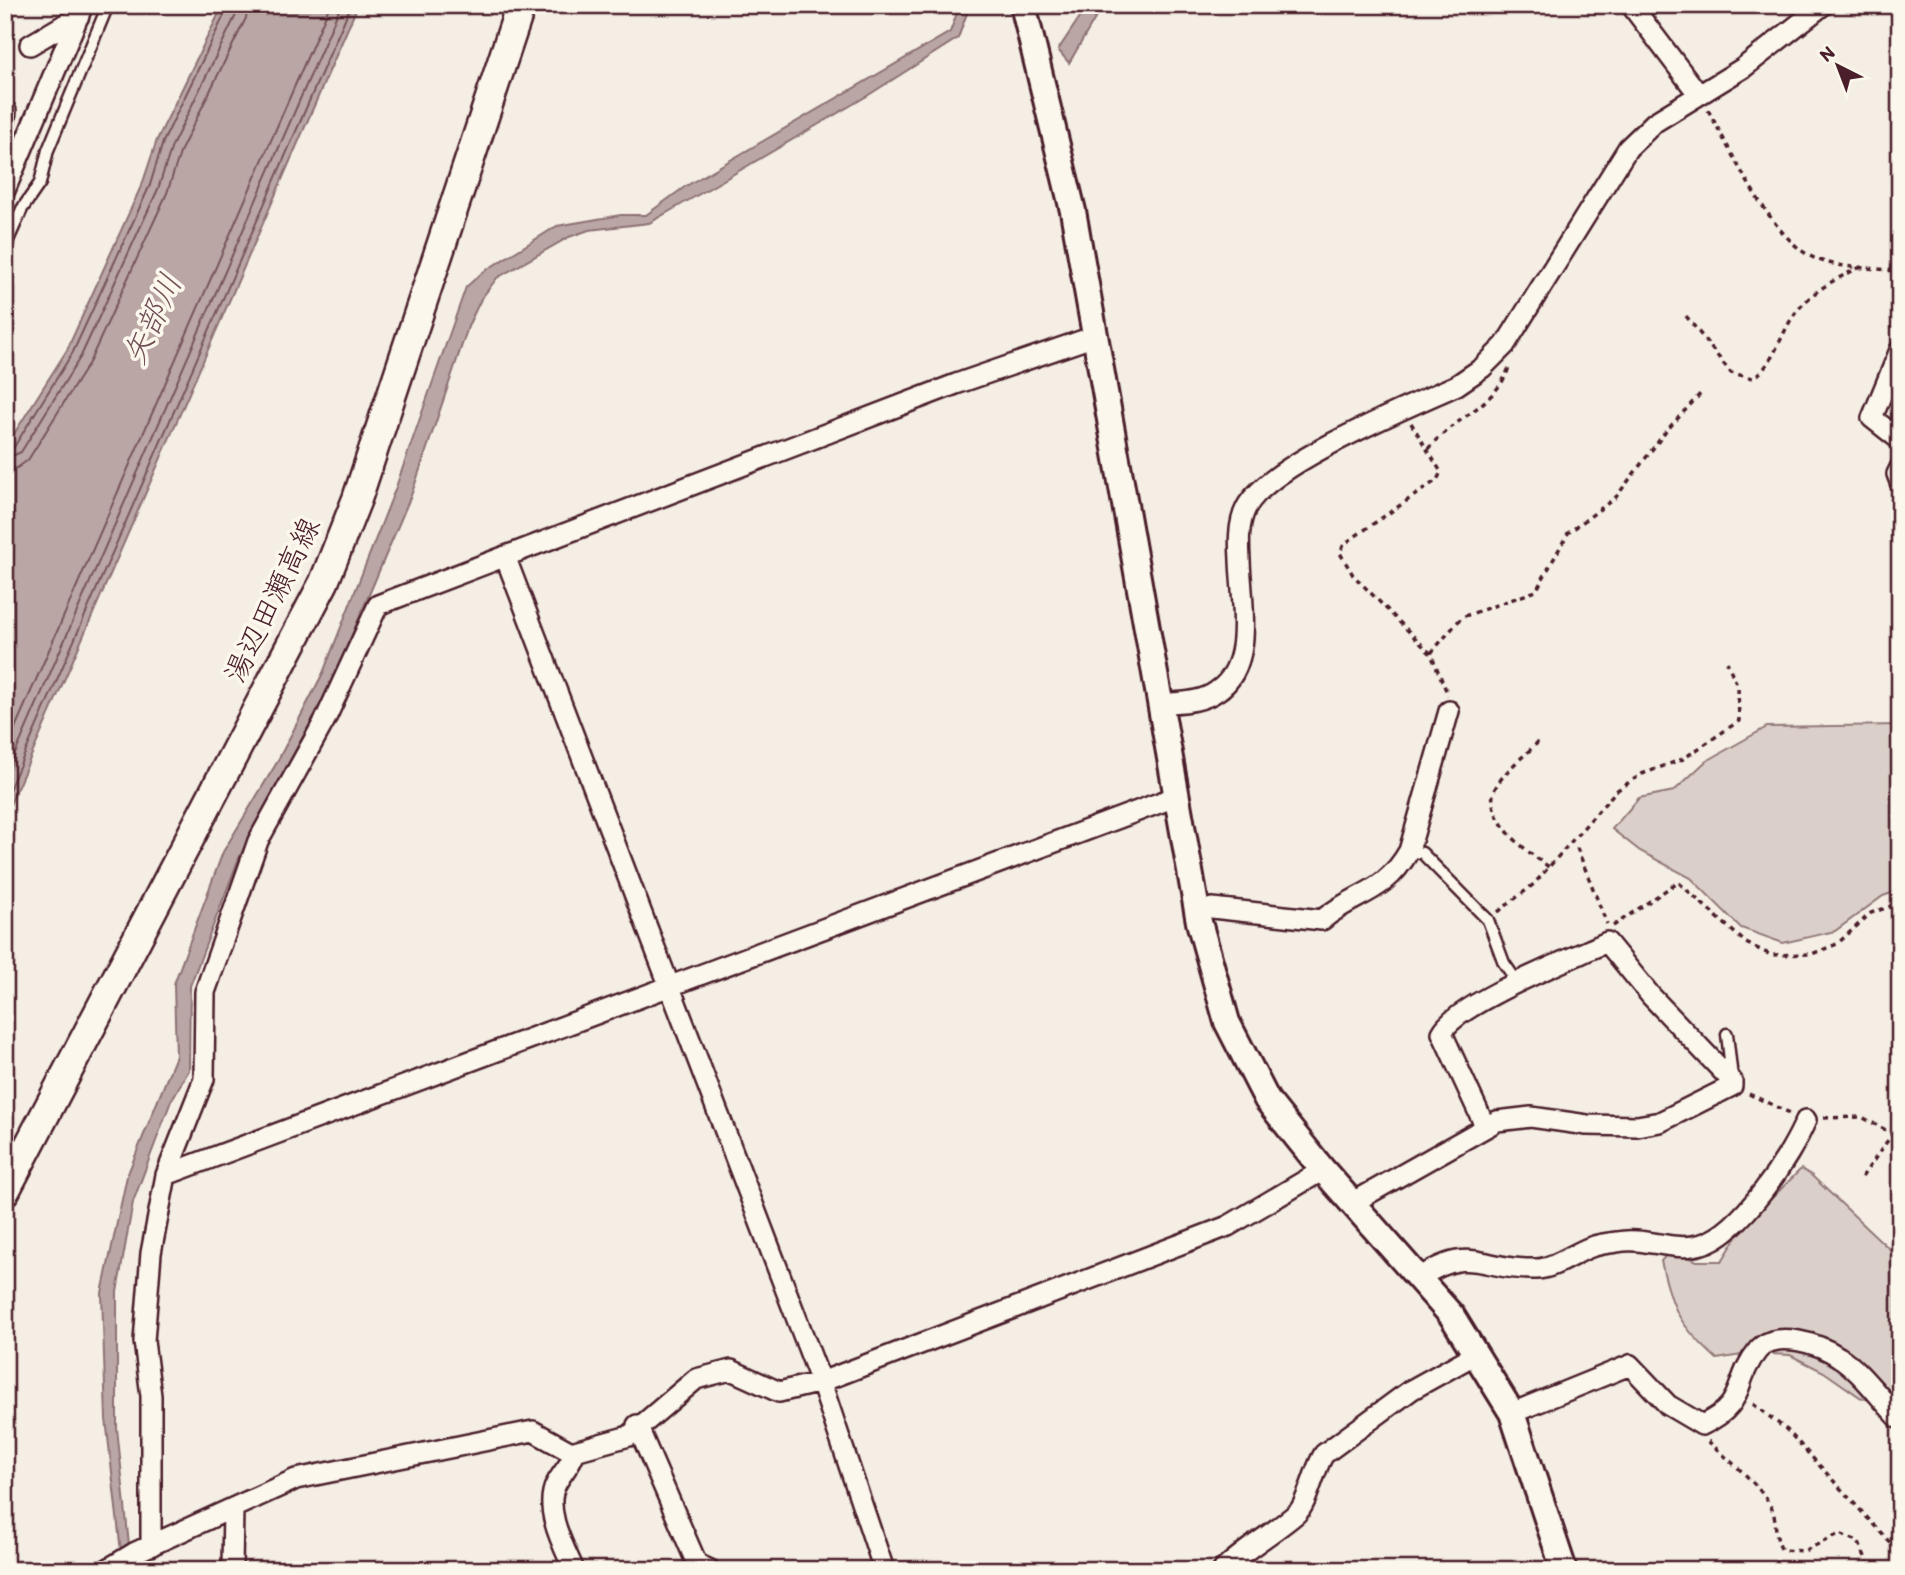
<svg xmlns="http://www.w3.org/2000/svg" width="1905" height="1575" viewBox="0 0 1905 1575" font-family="Itim,'Klee One',sans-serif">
	<rect width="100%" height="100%" fill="#f4eee4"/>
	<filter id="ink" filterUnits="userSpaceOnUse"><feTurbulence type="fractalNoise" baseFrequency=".0143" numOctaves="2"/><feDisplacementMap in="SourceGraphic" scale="14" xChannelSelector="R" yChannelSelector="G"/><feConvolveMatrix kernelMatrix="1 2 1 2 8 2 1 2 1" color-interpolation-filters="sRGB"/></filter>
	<g filter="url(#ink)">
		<!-- green -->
		<path fill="#dbd0c9" stroke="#92787a" stroke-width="2" d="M1900 725V890L1883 896 1835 931 1783 943 1741 928 1691 878 1640 851 1612 829 1639 798 1674 791 1705 762 1767 727Z
			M1801 1169 1811 1175 1900 1259V1411L1860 1397 1824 1372 1790 1355 1754 1353 1717 1359C1679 1325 1672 1310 1661 1261L1671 1250 1697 1261H1722L1743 1227Z"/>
		<!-- water -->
		<path fill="#baa7a5" stroke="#8d7174" stroke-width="2" d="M223 5H358L5 816V448L67 350 143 182 157 140Z
			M960 5H970L958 38 867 96 684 203 649 223 589 230 569 237 497 278 481 299 469 324 412 493 333 680 239 858 190 986 189 1070 171 1101 133 1202 117 1292V1428L129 1545 137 1570H123L106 1419 102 1293 127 1176 176 1056 174 984 223 852 276 764 323 673 396 487 466 287 483 272 557 226 621 215H646L686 186 950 32Z
			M1088 5H1103L1069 63 1058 50Z"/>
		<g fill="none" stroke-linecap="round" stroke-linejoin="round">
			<!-- shore -->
			<path stroke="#77555c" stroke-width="2" d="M5 450 14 447 73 352 150 185 163 142 229 5
				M5 459 21 452 81 356 158 189 172 146 236 15 238 5
				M5 470 17 468 28 460 90 361 167 193 181 150 246 18 248 5
				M5 751 330 5
				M5 777 341 5
				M5 799 351 5"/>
			<!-- service casing -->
			<g stroke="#4a1f2b" stroke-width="15">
				<path id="service" d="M5 247 22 209 40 183 48 150 108 5
					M1409 851 1422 853 1488 920 1504 963 1518 983
					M1727 1034 1732 1078"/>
			</g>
			<!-- minor casing -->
			<g stroke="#4a1f2b" stroke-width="24">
				<path id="minor" d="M1631 5 1699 95
					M30 45 79 16
					M5 120 6 111
					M5 190 83 5
					M1900 350 1872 418 1900 440
					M1900 468 1897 474 1900 482
					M505 556 821 1382 884 1570
					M1160 704C1179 702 1201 703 1217 691 1256 665 1241 600 1240 560 1239 543 1238 524 1246 508 1268 464 1409 407 1457 385L1482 368 1505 345 1628 148 1655 122 1743 68 1823 5
					M1212 908 1322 920C1355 892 1384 895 1409 851L1449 711
					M166 1175 1175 797
					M1352 1203 1497 1121 1531 1117 1587 1125 1637 1126 1660 1122 1732 1086V1081L1651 996 1607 942C1573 958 1455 1004 1442 1033L1485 1126
					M1419 1278C1473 1243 1481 1271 1536 1269 1554 1269 1574 1253 1591 1247 1599 1244 1608 1243 1617 1242 1645 1236 1674 1253 1702 1244 1741 1233 1791 1156 1806 1120
					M1512 1413 1630 1365 1668 1405 1702 1425C1748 1404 1732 1382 1758 1350 1776 1329 1820 1344 1839 1357 1859 1369 1882 1401 1900 1419
					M637 1425 697 1564 710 1570
					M151 1546V1396L144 1341 151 1253 166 1175 204 1079 205 992 258 841 325 720 378 605 956 384 1095 336
					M106 1570 134 1553 296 1479 533 1431 571 1452 629 1436 696 1379 731 1370 779 1392 821 1382 1228 1226 1323 1170
					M232 1570 233 1508
					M574 1570C564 1547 543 1509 556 1484 563 1471 571 1465 575 1451
					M1223 1570C1246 1548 1274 1533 1297 1513 1307 1505 1314 1469 1324 1454L1411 1390 1476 1354"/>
			</g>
			<!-- tertiary casing -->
			<g stroke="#4a1f2b" stroke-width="30">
				<path id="tertiary" d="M1023 5 1073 211 1199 922 1227 1022 1267 1100 1323 1170 1452 1316 1512 1413 1564 1570"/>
			</g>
			<!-- secondary casing -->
			<g stroke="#4a1f2b" stroke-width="33">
				<path id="secondary" d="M5 1191 324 582 357 499 521 5"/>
			</g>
			<!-- path -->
			<path stroke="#4a1f2b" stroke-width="3.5" stroke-dasharray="5 5" stroke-linecap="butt" d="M1708 110C1731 151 1769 233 1810 256 1836 270 1871 266 1900 272
				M1686 316 1731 373 1753 378C1772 367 1780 337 1792 318 1809 292 1835 279 1863 266
				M1411 423 1441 472 1437 480 1344 544 1340 553 1353 575 1431 654 1448 695
				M1428 449C1452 419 1497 405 1509 367
				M1431 653 1462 617 1536 591 1568 533 1616 497 1667 430 1703 391
				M1538 742C1525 756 1502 772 1494 791 1484 820 1530 854 1549 867
				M1577 848 1607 924
				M1498 912 1534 884 1616 791 1642 774 1683 759 1739 721 1738 687 1727 662
				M1613 926 1678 882 1746 943 1771 955 1812 954 1837 944 1871 913 1900 903
				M1749 1094 1790 1113
				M1824 1118 1862 1117 1900 1138
				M1862 1177 1893 1133
				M1753 1404 1787 1430 1895 1548 1900 1549
				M1708 1441C1729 1461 1757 1481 1771 1507 1778 1520 1773 1536 1782 1550L1804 1551 1839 1534 1858 1541 1871 1570"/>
			<!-- service -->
			<use href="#service" stroke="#fbf7ec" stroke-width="10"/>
			<!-- minor -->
			<use href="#minor" stroke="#fbf7ec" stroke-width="19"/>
			<!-- tertiary -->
			<use href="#tertiary" stroke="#fbf7ec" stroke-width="24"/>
			<!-- secondary -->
			<use href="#secondary" stroke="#fbf7ec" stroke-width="28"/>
		</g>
	</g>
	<g text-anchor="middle" stroke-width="7" stroke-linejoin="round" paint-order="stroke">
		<!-- street labels -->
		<g font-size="30" fill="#4a1f2b" stroke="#fbf7ec">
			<text transform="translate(272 600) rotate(-64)" y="10">湯辺田瀬高線</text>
		</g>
		<!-- water labels -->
		<g font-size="32" font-style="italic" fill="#714f56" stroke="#fbf7ec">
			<text transform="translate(152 319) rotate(-65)" y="11">矢部川</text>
		</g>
	</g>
	<!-- margin -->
	<rect width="1905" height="1575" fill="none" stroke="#fbf7ec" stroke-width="28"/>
	<rect x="14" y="14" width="1877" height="1547" fill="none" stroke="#4a1f2b" stroke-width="2.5" filter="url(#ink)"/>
	<!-- north arrow -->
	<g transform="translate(1838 66) rotate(318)" stroke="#fbf7ec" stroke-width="5" paint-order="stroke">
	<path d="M0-5L12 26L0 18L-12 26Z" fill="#4a1f2b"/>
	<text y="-10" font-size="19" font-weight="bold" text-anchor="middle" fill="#4a1f2b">N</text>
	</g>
</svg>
